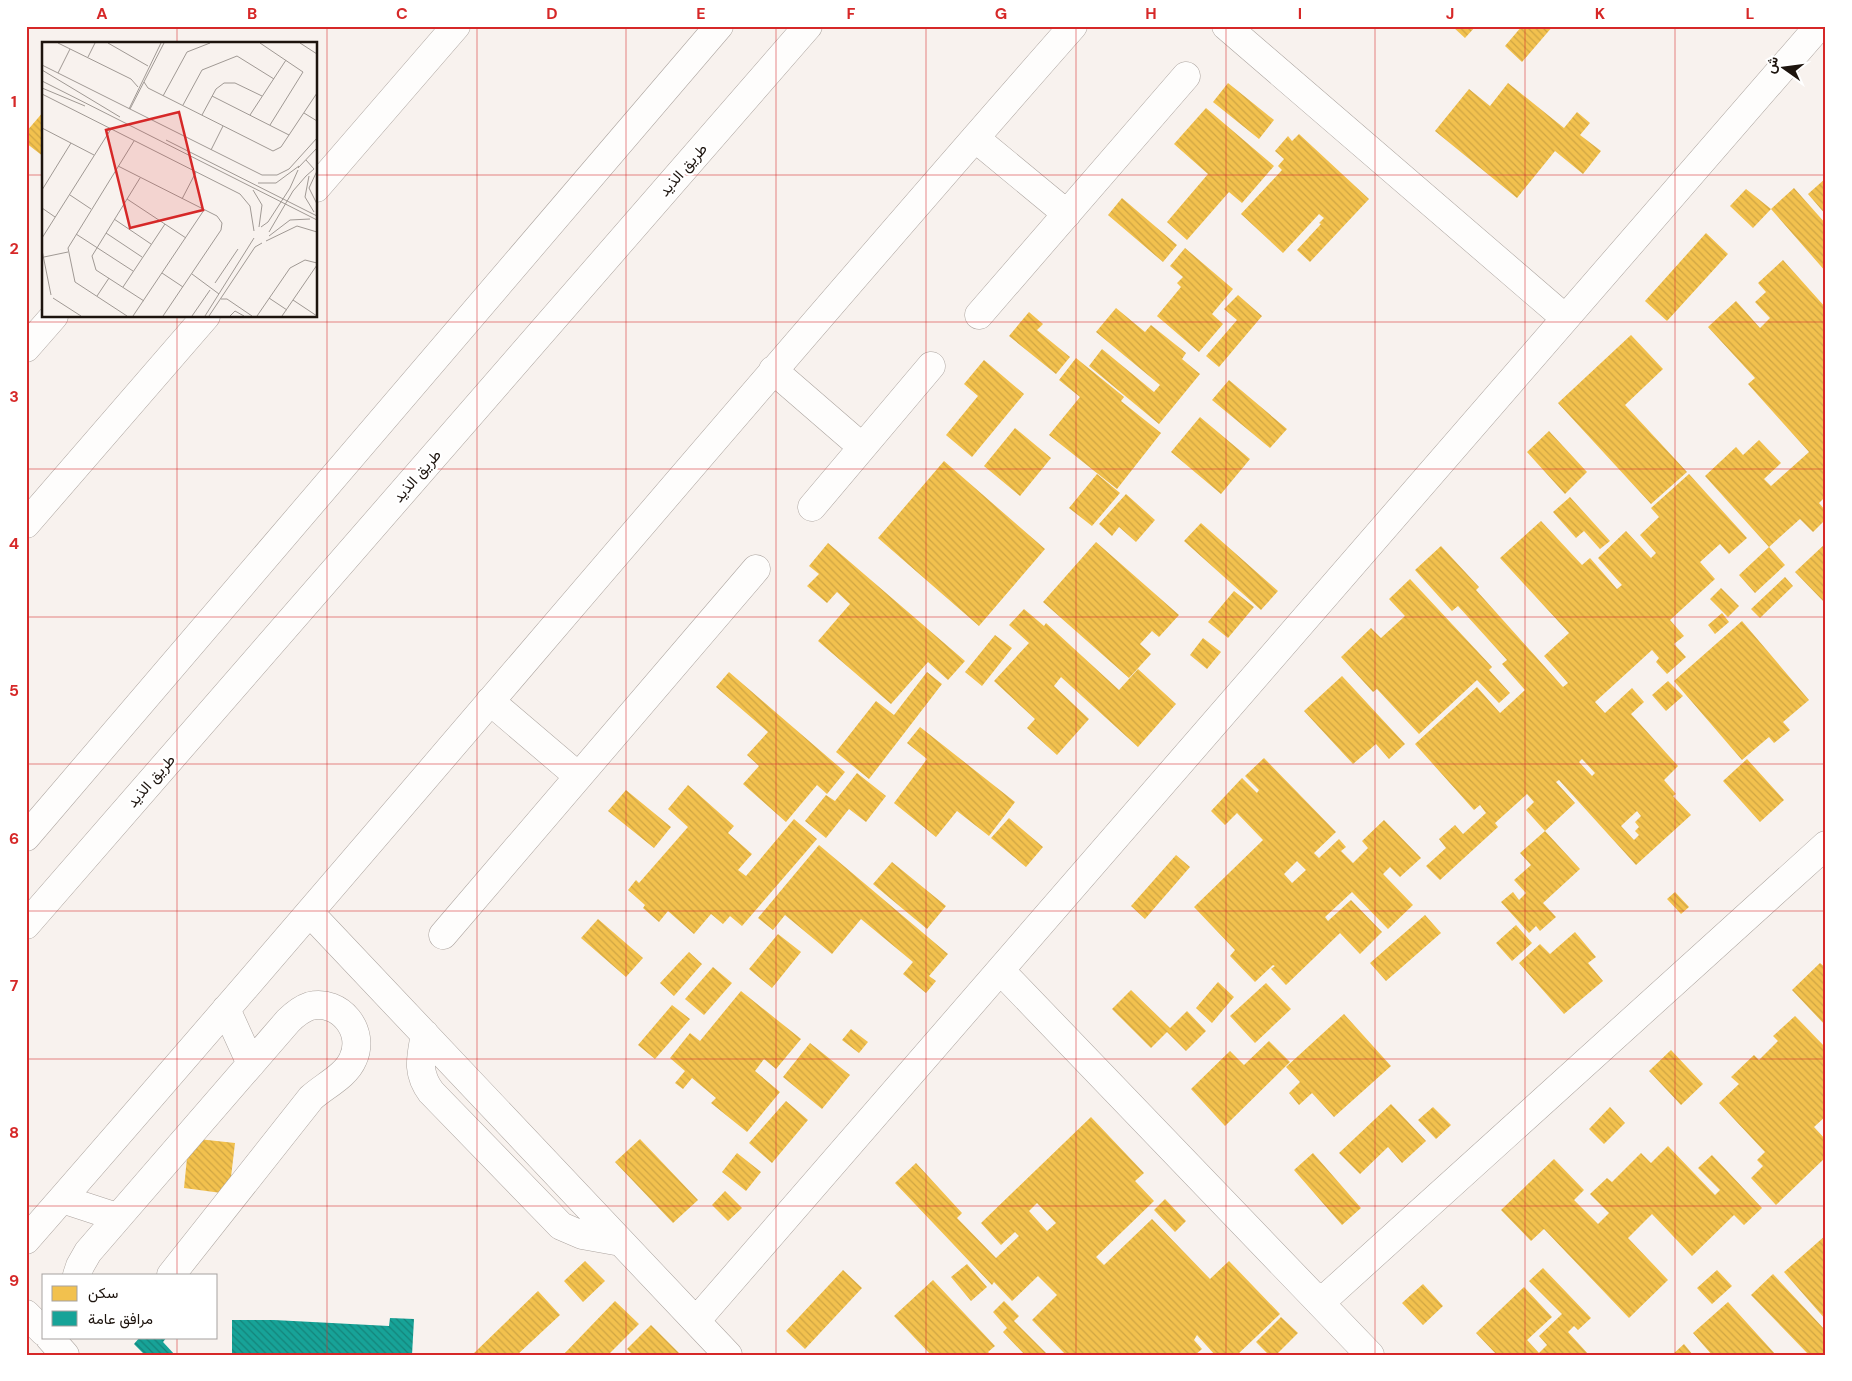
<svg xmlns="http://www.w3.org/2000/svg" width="1852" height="1381" viewBox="0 0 1852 1381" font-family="'DM Sans',Vazirmatn,sans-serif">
	<defs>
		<pattern id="homes-back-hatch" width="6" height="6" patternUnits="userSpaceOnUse" patternTransform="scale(1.25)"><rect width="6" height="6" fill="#f2c14e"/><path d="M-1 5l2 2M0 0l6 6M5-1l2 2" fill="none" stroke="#cfa543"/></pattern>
		<pattern id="public-back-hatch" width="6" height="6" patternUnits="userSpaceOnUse" patternTransform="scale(1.25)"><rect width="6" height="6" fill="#17a398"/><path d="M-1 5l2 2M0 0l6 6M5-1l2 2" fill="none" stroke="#14847a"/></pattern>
	</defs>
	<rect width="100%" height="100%" fill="#f8f2ee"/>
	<!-- homes -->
	<path fill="url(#homes-back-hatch)" fill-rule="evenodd" d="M1452 26H1476L1465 38Z
		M1522 26H1553L1522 62 1505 46Z
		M1228 83 1274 120 1259 139 1213 102Z
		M1508 83 1564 128 1577 112 1590 123 1580 135 1601 151 1583 174 1555 151 1517 198 1435 131 1469 89 1490 106Z
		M1206 108 1274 166 1242 203 1229 192 1187 240 1167 222 1208 174 1174 144Z
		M44 111V157L26 143V132Z
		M1299 134 1369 199 1310 262 1297 250 1321 224 1319 223 1324 218 1319 214 1283 253 1241 214 1282 170 1278 166 1284 159 1275 151 1288 136 1292 141Z
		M1826 178V215L1808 194Z
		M1794 188 1826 224V272L1771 209Z
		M1746 189 1771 209 1753 228 1730 206Z
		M1122 198 1177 245 1163 262 1108 215Z
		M1706 233 1728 254 1667 321 1645 301Z
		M1185 248 1233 289 1212 314 1223 324 1199 352 1157 316 1181 287 1177 283 1183 277 1170 266Z
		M1783 260 1826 308V496L1819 503 1826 511V519L1813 532 1800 519 1769 547 1705 476 1736 447 1743 455 1759 440 1781 463 1764 479 1771 486 1809 452 1748 384 1755 378 1708 327 1736 301 1760 328 1770 318 1755 302 1766 292 1758 283Z
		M1238 295 1262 316 1219 367 1206 356 1237 320 1224 309Z
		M1116 308 1145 332 1151 325 1186 353 1182 359 1200 374 1159 424 1089 366 1102 349 1154 392 1160 385 1096 332Z
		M1029 312 1043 324 1037 330 1070 357 1056 374 1009 336Z
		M1631 335 1663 369 1625 405 1687 472 1651 504 1558 403Z
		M1076 358 1124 397 1121 401 1161 433 1117 489 1049 435 1080 397 1059 380Z
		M984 360 1024 394 972 457 946 435 978 396 964 384Z
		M1229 380 1287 429 1270 448 1212 400Z
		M1200 417 1250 459 1221 494 1171 452Z
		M1015 428 1051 458 1020 496 984 466Z
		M1549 431 1587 472 1565 494 1527 452Z
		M944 461 1045 549 979 626 878 538Z
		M1097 474 1120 493 1092 526 1069 508Z
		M1689 474 1747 538 1729 554 1720 544 1700 562 1715 579 1670 620 1684 636 1674 644 1686 657 1667 674 1656 662 1659 658 1652 650 1595 702 1605 713 1632 688 1644 702 1631 714 1678 766 1664 780 1676 794 1673 796 1691 815 1636 865 1559 780 1556 782 1575 803 1545 831 1526 810 1534 802 1527 794 1495 823 1498 827 1440 880 1426 866 1446 848 1439 839 1455 825 1463 834 1486 813 1480 805 1474 810 1415 744 1477 687 1500 713 1525 690 1502 664 1507 660 1458 606 1452 611 1415 570 1441 546 1479 587 1476 590 1563 687 1568 683 1544 656 1569 633 1500 558 1541 521 1582 565 1590 558 1617 589 1622 585 1598 558 1626 531 1651 558 1656 553 1640 535 1659 517 1651 508ZM1582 759 1595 773 1592 776 1579 762ZM1637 811 1641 816 1635 822 1639 827 1635 831 1639 835 1634 840 1621 826Z
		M1126 494 1155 520 1136 542 1119 527 1112 536 1099 524Z
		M1570 497 1610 541 1600 549 1584 531 1576 538 1553 512Z
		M1201 523 1278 591 1261 610 1184 541Z
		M1096 542 1179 615 1159 637 1152 631 1140 644 1151 654 1129 678 1043 602Z
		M828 543 965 661 948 680 928 662 891 704 818 641 850 604 837 592 827 603 807 586 819 574 809 566Z
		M1826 543V604L1795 572Z
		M1769 547 1785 565 1755 593 1739 575Z
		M1785 577 1793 586 1760 618 1751 609Z
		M1410 579 1492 667 1489 670 1510 693 1499 703 1477 680 1419 734 1377 689 1373 692 1341 657 1371 628 1381 638 1405 616 1389 599Z
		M1721 588 1739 606 1728 617 1710 599Z
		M1234 591 1254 607 1228 638 1208 622Z
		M1024 609 1044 626 1046 623 1119 690 1138 669 1176 704 1138 747 1061 677 1054 686 1089 719 1057 755 1027 728 1035 719 994 681 1029 643 1009 625Z
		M1722 613 1729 622 1715 634 1708 625Z
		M1742 621 1809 700 1783 722 1790 730 1774 743 1769 737 1742 760 1674 681Z
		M995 635 1012 648 982 686 965 672Z
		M1203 638 1221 652 1207 669 1190 655Z
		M729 672 845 772 827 794 817 785 786 822 743 784 759 766 747 755 768 732 716 687Z
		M927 672 942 684 869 779 836 752 876 701 894 715Z
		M1342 676 1405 744 1389 759 1376 744 1353 764 1304 711Z
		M1668 681 1683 696 1666 711 1652 695Z
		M920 727 1015 802 989 836 957 811 936 837 894 803 927 759 907 743Z
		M1264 758 1336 832 1314 853 1319 858 1339 839 1346 847 1341 851 1353 863 1368 848 1362 841 1384 820 1421 858 1400 877 1390 867 1383 874 1413 905 1388 929 1352 892 1325 917 1328 921 1351 900 1382 932 1360 954 1340 933 1286 985 1271 969 1275 966 1273 965 1255 982 1230 956 1235 950 1194 907 1263 840 1237 813 1225 825 1211 811 1242 778 1257 793 1259 790 1245 776ZM1297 861 1306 870 1292 883 1284 874Z
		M1747 759 1784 800 1760 822 1723 781Z
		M857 773 886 796 866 822 849 809 826 838 805 821 826 795 835 801Z
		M688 785 734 826 728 833 752 854 738 870 746 876 794 819 817 839 742 926 730 916 723 924 711 914 694 934 668 911 659 922 643 908 645 905 628 890 636 880 639 883 688 827 668 809Z
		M626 790 671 827 654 848 608 811Z
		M1009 818 1043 847 1026 867 991 838Z
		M1545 831 1580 869 1543 903 1556 917 1540 931 1536 926 1529 933 1501 902 1513 892 1519 900 1526 893 1514 880 1531 865 1520 853Z
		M819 845 948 954 929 976 936 981 926 993 903 974 913 962 861 919 832 954 785 915 773 930 758 918Z
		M1176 855 1190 867 1145 919 1131 906Z
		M892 862 946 906 927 929 873 884Z
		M1675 892 1689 907 1681 914 1667 899Z
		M1425 915 1441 933 1386 981 1370 963Z
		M598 919 643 958 626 977 581 938Z
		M1516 925 1532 943 1512 961 1496 943Z
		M1575 932 1596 957 1588 963 1603 981 1564 1014 1519 963 1540 944 1550 954Z
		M778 934 801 952 772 988 749 969Z
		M689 952 702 964 674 996 660 983Z
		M1820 963 1826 968V1026L1792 990Z
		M713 967 732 983 704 1015 685 999Z
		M1218 982 1234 997 1212 1023 1196 1008Z
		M1266 983 1291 1009 1255 1043 1230 1016Z
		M1131 990 1170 1028 1187 1011 1206 1031 1186 1051 1167 1032 1151 1048 1112 1009Z
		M741 991 801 1039 776 1069 764 1059 755 1071 780 1092 747 1132 711 1103 716 1098 692 1078 683 1089 675 1083 685 1071 670 1058 690 1033 700 1041Z
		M672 1005 690 1019 655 1059 638 1045Z
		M1344 1014 1391 1066 1334 1117 1312 1093 1299 1105 1289 1093 1300 1082 1286 1067Z
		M1795 1016 1826 1048V1116L1814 1127 1826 1140V1157L1776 1205 1751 1178 1763 1166 1757 1160 1765 1152 1719 1103 1739 1084 1731 1077 1754 1055 1759 1060 1778 1041 1773 1036Z
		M851 1029 868 1042 859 1053 842 1040Z
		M1269 1041 1290 1062 1225 1126 1191 1089 1230 1051 1244 1065Z
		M810 1043 850 1075 822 1109 783 1077Z
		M1671 1050 1703 1084 1681 1105 1649 1071Z
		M786 1101 808 1120 772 1163 749 1143Z
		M1391 1104 1426 1141 1402 1163 1388 1147 1360 1174 1339 1153Z
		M1433 1107 1451 1125 1436 1139 1418 1120Z
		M1610 1107 1625 1123 1604 1144 1589 1129Z
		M1091 1117 1144 1173 1135 1181 1154 1201 1096 1257 1104 1265 1152 1219 1210 1279 1229 1261 1280 1314 1237 1355H1215L1197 1335 1194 1340 1202 1349 1195 1355H1066L1032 1320 1057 1295 1038 1276 1012 1301 994 1282 992 1285 895 1183 916 1163 962 1213 957 1218 996 1258 1019 1236 1015 1232 1001 1245 981 1223ZM1037 1203 1056 1223 1047 1231 1029 1211Z
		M189 1138 235 1143 229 1194 184 1188Z
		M640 1139 698 1200 673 1223 615 1162Z
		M1668 1146 1715 1195 1720 1190 1698 1168 1712 1155 1762 1208 1744 1225 1734 1215 1692 1256 1652 1214 1628 1238 1668 1280 1629 1318 1544 1229 1531 1241 1501 1210 1554 1159 1584 1190 1574 1200 1598 1224 1609 1213 1590 1194 1607 1178 1612 1182 1641 1153 1651 1163Z
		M737 1153 761 1172 746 1191 722 1172Z
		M1313 1153 1361 1208 1342 1225 1294 1170Z
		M725 1191 742 1208 728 1221 712 1205Z
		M1165 1199 1186 1221 1175 1232 1154 1210Z
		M1826 1235V1320L1784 1272Z
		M585 1261 605 1281 583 1302 564 1281Z
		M967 1264 987 1287 971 1301 951 1277Z
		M1543 1268 1591 1318 1578 1330 1574 1326 1568 1332 1589 1355H1497L1476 1333 1524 1287 1552 1317 1527 1340 1539 1353 1547 1345 1539 1336 1562 1314 1529 1281Z
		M843 1270 862 1288 805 1349 786 1331Z
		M1717 1270 1732 1286 1712 1304 1697 1288Z
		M1773 1274 1826 1331V1355H1809L1751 1295Z
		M933 1280 995 1346 988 1352 991 1355H931L894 1316Z
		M1423 1284 1443 1306 1423 1325 1402 1303Z
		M538 1291 560 1315 517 1355H472Z
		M615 1301 639 1324 608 1355H563Z
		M1004 1301 1019 1316 1014 1321 1048 1355H1025L1003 1332 1007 1328 993 1312Z
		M1728 1302 1776 1355H1712L1693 1333Z
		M1281 1317 1298 1333 1276 1355H1269L1256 1342Z
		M651 1325 681 1355H633L627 1349Z
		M1684 1344 1693 1355H1672Z"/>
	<!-- public -->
	<path fill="url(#public-back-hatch)" d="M390 1318 414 1319 412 1355H232V1320H274L389 1326Z
		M140 1337H167L163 1342 175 1355H145L134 1344Z"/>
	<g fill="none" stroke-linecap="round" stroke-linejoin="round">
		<!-- minor casing -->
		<g stroke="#aca49f" stroke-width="29">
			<path id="minor" d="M1226 26 1565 318
				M975 138 1067 214
				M316 188 456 26
				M979 315 1186 76
				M26 348 54 316
				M773 370 862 447
				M812 507 931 366
				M26 524 206 316
				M490 701 578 776
				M310 913 728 1355
				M443 935 756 569
				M1001 971 1370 1355
				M226 1009 251 1064
				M425 1034C421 1057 416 1072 431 1092L561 1226 582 1235 621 1242
				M62 1199 117 1217
				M26 1240C378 838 720 427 1073 26
				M77 1275 80 1266 88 1252 288 1021C295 1014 301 1009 310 1006 340 999 366 1031 353 1059 346 1076 324 1086 311 1098L171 1275
				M1320 1303 1826 845
				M26 1314 44 1332
				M696 1321 1819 26
				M49 1337 65 1355"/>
		</g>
		<!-- highway casing -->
		<g stroke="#aca49f" stroke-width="29">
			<path id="highway" d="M26 837 719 26
				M26 925 808 26"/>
		</g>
		<!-- minor -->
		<use href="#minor" stroke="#fefdfc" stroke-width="28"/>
		<!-- highway -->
		<use href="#highway" stroke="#fefdfc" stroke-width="28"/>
	</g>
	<!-- grid -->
	<path fill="none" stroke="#d62828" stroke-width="1" stroke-opacity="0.55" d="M177 26V44M327 26V1355M477 26V1355M626 26V1355M776 26V1355M926 26V1355M1076 26V1355M1226 26V1355M1375 26V1355M1525 26V1355M1675 26V1355M26 175H44M316 175H1826M177 316V1275M26 322H1826M26 469H1826M26 617H1826M26 764H1826M26 911H1826M26 1059H1826M26 1206H1826M177 1337V1355"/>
	<g text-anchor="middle" stroke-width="5" stroke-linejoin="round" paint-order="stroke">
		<!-- street labels -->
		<g font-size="15" fill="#1d140e" stroke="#fff">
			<text transform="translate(683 170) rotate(-49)" y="5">طريق الذيد</text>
			<text transform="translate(417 476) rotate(-49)" y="5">طريق الذيد</text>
			<text transform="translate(151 781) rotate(-49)" y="5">طريق الذيد</text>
		</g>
	</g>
	<!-- overview -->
	<g transform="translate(42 42)">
		<rect width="275" height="275" fill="#f8f2ee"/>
		<path fill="none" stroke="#a09994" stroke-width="1" d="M16 1 89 37 96 45M66 1 106 24M218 1 261 30 228 83M258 1 275 12M46 15 53 1M0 23 220 133H235L247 127 275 96M0 28 78 75M16 31 28 7M0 39 275 178M102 40 106 46 231 109 239 105 275 51M0 46 43 64M0 52 198 152 208 164 212 189M121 54 145 10 168 1M170 54 247 93M141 63 160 28 195 14 232 37M87 67 119 1M88 67 122 1M262 71 275 79M160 73 174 47 182 41H193L220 54M208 73 244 18M0 86 52 113M124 98 275 174M169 108 181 84M76 124 175 174 180 181 179 188 121 274M256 126 275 106M275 129 267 146 275 162M264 134 272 127 264 118M267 134 263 155 272 170M98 136 50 214 54 228 102 259M216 141H234L257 124M0 148 29 101M211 148 220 163 217 185M28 153 49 167M85 157 144 196M140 157 154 130M0 166 13 175M72 177 109 202M219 185 226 180 248 146 256 128M227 190 251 149 264 134M64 191 100 215M34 192 91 229M227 194 248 178 268 177M0 196 69 87M224 199 255 184 275 190M0 208 9 253M2 215 26 210M120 231 141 245M150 232 177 252M173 241 196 207M81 245 123 182M55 254 67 236M11 256 39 274M227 256 245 268M179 257H185L210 274M251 258 275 274M85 274 33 240 26 206 92 99M91 274 162 168M150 274 168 248M163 274 212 196M167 274 213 205 220 201M188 274 193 269 202 274M215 274 248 226 263 218 275 221M240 274 275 223"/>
		<path fill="#d62828" fill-opacity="0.15" stroke="#d62828" stroke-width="2.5" d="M137 70 161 168 88 186 64 88Z"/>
		<rect width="275" height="275" fill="none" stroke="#1d140e" stroke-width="2.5"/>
	</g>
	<!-- border -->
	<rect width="1852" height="1381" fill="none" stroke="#ffffff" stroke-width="55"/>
	<!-- legend -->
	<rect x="42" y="1274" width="175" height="65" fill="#ffffff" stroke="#a5a19f"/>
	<rect x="52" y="1286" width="25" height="15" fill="#f2c14e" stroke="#a5a19f"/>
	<text x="88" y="1298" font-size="15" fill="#1d140e">سكن</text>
	<rect x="52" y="1311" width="25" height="15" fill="#17a398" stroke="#a5a19f"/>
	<text x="88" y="1324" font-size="15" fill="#1d140e">مرافق عامة</text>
	<!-- north arrow -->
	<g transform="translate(1784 68) rotate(284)" stroke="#ffffff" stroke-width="4" paint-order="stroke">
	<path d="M0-4L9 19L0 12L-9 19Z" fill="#1d140e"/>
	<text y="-8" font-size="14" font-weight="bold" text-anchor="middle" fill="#1d140e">ش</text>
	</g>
	<rect x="28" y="28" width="1796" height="1326" fill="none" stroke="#d62828" stroke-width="2"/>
	<g font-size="16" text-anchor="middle" font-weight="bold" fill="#d62828">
		<text x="102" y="19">A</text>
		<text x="252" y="19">B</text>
		<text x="402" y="19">C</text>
		<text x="552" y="19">D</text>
		<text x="701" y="19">E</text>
		<text x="851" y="19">F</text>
		<text x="1001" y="19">G</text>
		<text x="1151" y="19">H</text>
		<text x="1300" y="19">I</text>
		<text x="1450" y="19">J</text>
		<text x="1600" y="19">K</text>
		<text x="1750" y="19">L</text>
		<text x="14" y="107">1</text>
		<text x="14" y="254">2</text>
		<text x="14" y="402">3</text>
		<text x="14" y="549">4</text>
		<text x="14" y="696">5</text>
		<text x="14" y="844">6</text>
		<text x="14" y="991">7</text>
		<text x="14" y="1138">8</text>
		<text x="14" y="1286">9</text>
	</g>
</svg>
